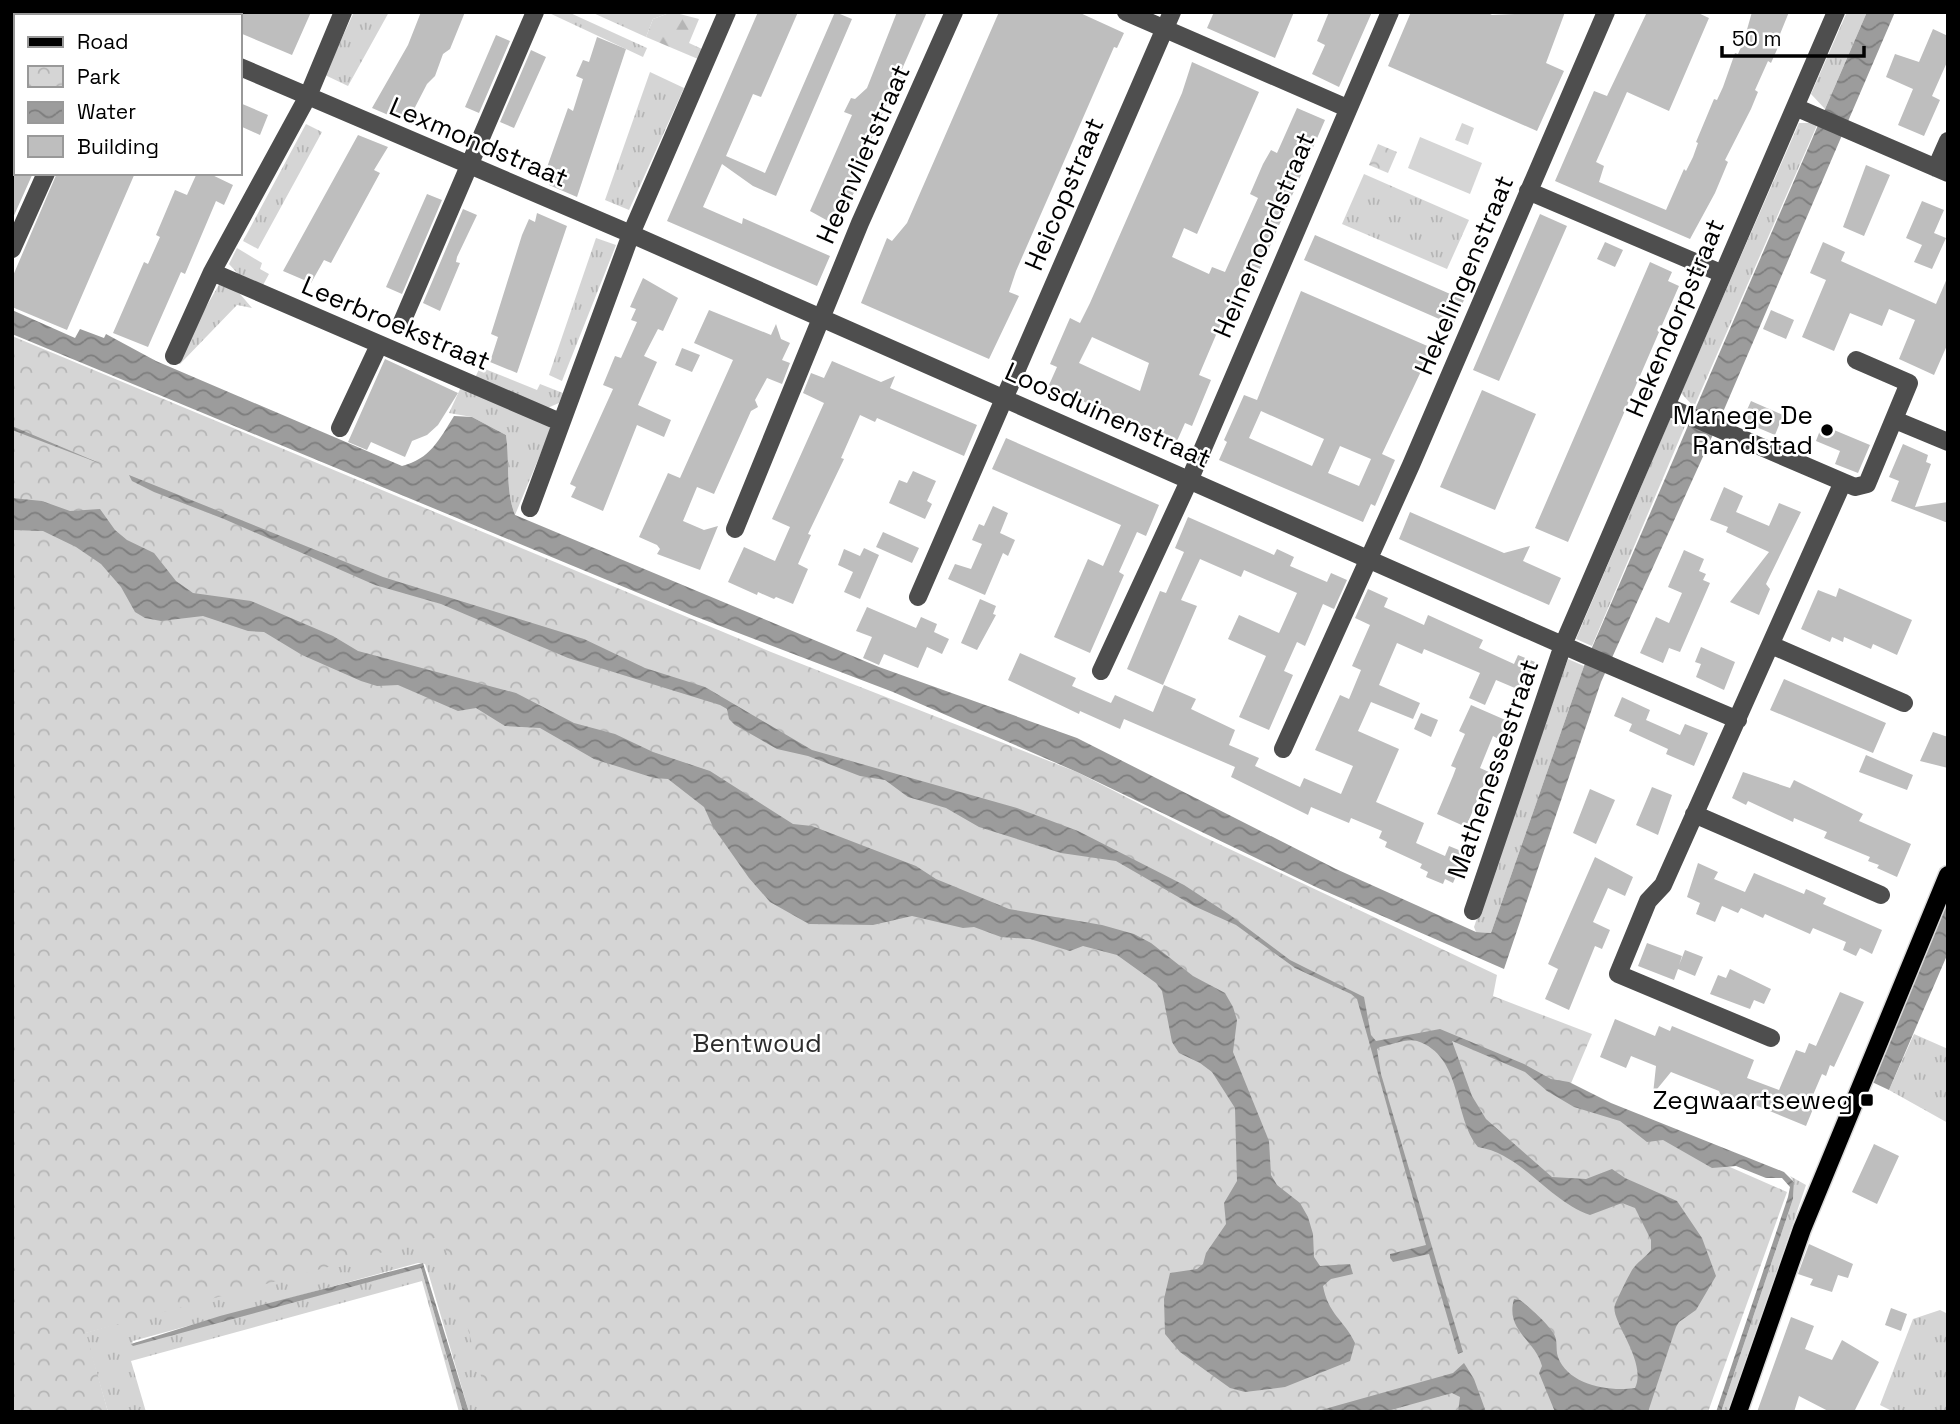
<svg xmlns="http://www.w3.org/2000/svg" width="1960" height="1424" viewBox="0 0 1960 1424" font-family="'Space Grotesk',sans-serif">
	<defs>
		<pattern id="grass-tufts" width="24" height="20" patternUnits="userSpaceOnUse" patternTransform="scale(1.75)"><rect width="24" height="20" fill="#d5d5d5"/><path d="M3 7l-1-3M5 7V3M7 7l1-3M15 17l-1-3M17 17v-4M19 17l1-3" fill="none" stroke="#b5b5b5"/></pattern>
		<pattern id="forest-firs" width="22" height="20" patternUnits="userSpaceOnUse" patternTransform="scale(1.75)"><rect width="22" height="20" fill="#d5d5d5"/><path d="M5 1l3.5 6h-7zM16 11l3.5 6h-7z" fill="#b5b5b5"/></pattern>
		<pattern id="park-crowns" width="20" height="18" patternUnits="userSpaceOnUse" patternTransform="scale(1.75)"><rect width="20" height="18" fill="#d5d5d5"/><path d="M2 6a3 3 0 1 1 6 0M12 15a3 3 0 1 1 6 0" fill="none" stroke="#b5b5b5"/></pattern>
		<pattern id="water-waves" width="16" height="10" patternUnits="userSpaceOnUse" patternTransform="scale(1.75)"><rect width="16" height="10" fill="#9c9c9c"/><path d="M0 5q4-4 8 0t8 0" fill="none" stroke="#7d7d7d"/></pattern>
	</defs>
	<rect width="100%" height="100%" fill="#fff"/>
	<!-- grass -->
	<path fill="url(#grass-tufts)" d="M354 12H389L348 86 325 75Z
		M547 12H568L647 48 643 57Z
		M591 12H672L653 19 646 37Z
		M1847 12H1867L1825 109 1811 94Z
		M650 72 684 88 629 210 605 200Z
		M1799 123H1818L1694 407 1681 393Z
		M306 124 322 132 258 249 243 241Z
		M1364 174 1469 220 1447 269 1342 224Z
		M596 238 616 245 562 381 549 375Z
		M237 248 262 263 260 269 269 274 262 287 238 274 229 264Z
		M220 283 240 294 252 308 237 305 180 364 174 362Z
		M480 367 537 390 540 384 563 393 559 403 545 409 475 378Z
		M461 387 549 425 550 431 515 515C505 489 510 462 506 435L472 417 449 413Z
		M1670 419 1685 426 1592 646 1576 639Z
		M1568 659 1584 666 1491 933 1476 932 1474 927Z
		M1914 1034 1948 1049V1123L1889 1090Z
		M1790 1176 1806 1185 1729 1412H1721L1793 1199 1794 1182Z
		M446 1228 496 1412H469L428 1272 425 1264 418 1263 133 1341 132 1344 421 1268 463 1412H459L422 1281 131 1361 146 1412H108L85 1333Z
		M1940 1310 1948 1314V1412H1894L1880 1405 1913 1319Z"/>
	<!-- forest -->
	<path fill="url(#forest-firs)" d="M672 12 699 19 689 43 702 49 698 59 646 37 653 19Z"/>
	<!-- park -->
	<path fill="url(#park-crowns)" d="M1462 123 1474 128 1468 145 1455 140Z
		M1378 144 1397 152 1388 173 1369 165Z
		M12 336 771 652 1077 772 1204 837 1497 975 1493 996 1592 1034 1566 1095 1787 1192 1708 1412H491L442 1236 86 1333 108 1412H12Z"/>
	<!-- pitch -->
	<path fill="#d5d5d5" d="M1420 137 1482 163 1470 194 1408 168Z"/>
	<!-- water -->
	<path fill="url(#water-waves)" d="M1867 12H1895L1720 419 1601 682 1504 969 1318 888 1077 772 893 692 694 616 12 334V310L75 338 80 329 104 338 106 334 156 361 402 466C430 459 439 440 454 416L472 417 506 435C510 462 505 489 515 515L879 667 1077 738 1336 869 1476 932 1491 933 1584 666Z
		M12 426 104 465 12 430Z
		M129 475 383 577 584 639 645 668 705 687 812 750 1017 808 1078 831 1184 885 1230 915 1290 960 1364 997 1371 1035 1376 1041 1440 1029 1524 1064 1551 1079 1569 1082 1611 1103 1784 1172 1794 1182 1793 1199 1721 1412H1716L1788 1197 1790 1187 1782 1178H1766L1736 1166 1712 1168 1663 1140 1647 1142 1620 1121 1574 1107 1547 1091 1525 1072 1452 1041 1472 1096 1486 1119 1552 1177 1586 1179 1612 1169 1625 1178 1677 1201 1702 1238 1716 1276 1696 1310 1679 1322 1676 1327 1648 1412H1555L1539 1373 1542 1366C1535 1339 1505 1331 1514 1299L1520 1300C1530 1308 1544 1320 1552 1331 1559 1340 1555 1348 1558 1357 1568 1385 1609 1392 1635 1388 1648 1361 1609 1319 1615 1305 1618 1297 1628 1277 1632 1270 1637 1262 1646 1257 1651 1250V1240L1635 1208 1622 1203 1590 1215C1548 1200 1522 1154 1478 1147 1453 1117 1463 1056 1417 1041 1408 1038 1390 1045 1380 1047L1377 1049 1381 1074 1463 1352 1458 1354 1429 1254 1393 1262 1390 1258V1254L1426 1245 1357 999 1351 994 1295 968 1236 925 1194 906 1116 861 1061 853 979 827 946 808 908 797 885 780 860 776 808 756 777 749 735 725 729 719 727 709 720 705 568 658 441 604 375 585 224 519 154 492 132 481Z
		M12 498 42 501 70 511 100 509 115 530 127 540 154 553 176 581 193 593 251 601 333 636 358 651 516 693 574 723 615 734 653 752 710 771 793 824 812 826 916 866 936 879 1009 909 1102 925 1134 934 1151 943 1193 976 1225 993 1233 1007 1237 1020 1233 1052 1269 1141 1271 1175 1277 1185 1300 1203 1308 1217 1313 1234 1314 1257 1320 1266 1350 1264 1353 1274 1331 1279 1323 1286C1328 1314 1344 1320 1355 1343L1350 1361 1285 1387 1245 1392 1230 1388 1180 1352 1165 1334 1164 1299 1170 1273 1197 1269 1203 1264 1206 1253 1226 1224 1224 1203 1237 1181 1235 1108 1212 1072 1200 1063 1179 1053 1172 1042 1162 991 1156 983 1117 955 1083 946 1070 951 1030 939 1001 937 974 927 963 928 912 916 873 925 809 924 770 902 749 878 713 827 704 807 668 779 654 778 594 759 540 728 505 726 476 708 458 711 398 685 377 686 361 681 302 655 264 632 248 631 203 616 161 621 145 618 135 612 121 587 101 564 76 547 43 531 12 530Z
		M1948 894V953L1889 1090 1872 1082Z
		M423 1263 469 1412H463L421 1268 133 1346 131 1344 220 1316Z
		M1464 1363 1474 1379 1486 1412H1458L1460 1397 1452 1393 1384 1412H1314L1453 1373Z"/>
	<!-- building -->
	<path fill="#bebebe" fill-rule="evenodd" d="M240 12H311L292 55 240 33Z
		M421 12H465L450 49 443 54 435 76 427 84 411 115 404 112 400 120 372 108 408 45Z
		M758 12H798L761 97 753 94 726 156 765 173 835 12 852 19 776 196 753 186 722 164 703 207 742 224 743 218 830 256 817 286 667 221Z
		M897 12H927L899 76 904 78 900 86 897 94 892 92 850 188 855 190 839 227 810 211 852 115 844 112 851 98 855 99 867 88Z
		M999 12H1078L1124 33 1117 48 1114 47 1016 271 1009 292 1019 296 989 359 861 303 887 238 892 241 907 223Z
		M1214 12H1294L1275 58 1207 28Z
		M1329 12H1372L1339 87 1312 74 1325 45 1317 41Z
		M1411 12H1486L1492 15 1565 12 1546 63 1564 71 1537 131 1388 66Z
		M1647 12H1696L1709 18 1669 111 1627 92 1596 162 1604 166 1599 182 1666 210 1684 169 1686 171 1693 157 1698 143 1696 142 1714 99 1717 100 1723 87 1735 53 1738 54 1744 40 1752 12H1789L1776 44 1779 45 1771 63 1768 61 1755 90 1758 92 1751 109 1725 160 1728 162 1715 193 1690 239 1555 181 1594 91 1607 96Z
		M1933 29 1948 36V60L1932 96 1940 100 1924 136 1898 125 1913 89 1886 77 1895 54 1919 62Z
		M496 35 510 41 479 113 465 107Z
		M597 37 626 49 577 197 549 185 552 177 545 173 568 108 573 111 583 79 576 76 583 60 589 62Z
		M531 50 546 57 514 128 500 122Z
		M1192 62 1259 92 1197 234 1184 228 1172 257 1209 274 1212 267 1225 272 1258 198 1250 194 1263 164 1271 150 1277 153 1297 108 1325 120 1260 269 1249 264 1230 302 1199 375 1211 380 1192 426 1185 423 1177 441 1054 389 1049 385 1057 367 1050 364 1070 318 1080 323 1090 303 1182 93ZM1092 337 1149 363 1140 391 1079 363Z
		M240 103 268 115 260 135 240 126Z
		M358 135 388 147 374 170 380 173 331 263 324 260 311 283 283 271Z
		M1866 165 1890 175 1864 236 1843 227Z
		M12 173H33L12 220Z
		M57 173H135L67 330 12 307V278Z
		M197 173H208L233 185 224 205 216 201 185 274 181 272 148 347 113 333 144 262 148 264 160 237 156 235 175 190 187 195Z
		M427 194 442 200 402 294 386 287Z
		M1922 201 1944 210 1934 233 1946 238 1932 269 1914 262 1922 245 1906 238Z
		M463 209 477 215 457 257 456 262 460 263 440 311 423 303Z
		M537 213 567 226 517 373 490 362 498 337 491 334 522 235 529 219 535 222Z
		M1540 214 1567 226 1499 381 1473 370Z
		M1315 235 1464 300 1453 325 1304 260Z
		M1605 242 1623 250 1615 267 1597 259Z
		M1823 242 1845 252 1841 261 1936 304 1948 276V343L1934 375 1899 359 1915 320 1889 309 1882 326 1850 313 1834 351 1802 337 1826 280 1810 273Z
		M1650 262 1672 272 1668 281 1679 286 1568 542 1535 528Z
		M643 278 678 298 663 331 658 329 644 356 657 362 638 405 671 420 664 437 637 425 603 511 571 497 576 487 570 484 613 389 603 385 615 356 621 358 637 322 631 320 636 309 630 307Z
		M1301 291 1432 348 1382 454 1395 460 1375 506 1371 504 1363 522 1219 460 1227 442 1224 440 1244 395 1257 400ZM1261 411 1324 439 1312 466 1249 438ZM1340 446 1371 459 1359 486 1328 473Z
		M709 310 771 335 776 324 781 339 790 343 782 360 790 363 782 384 767 378 755 400 758 407 751 411 714 494 697 487 683 521 704 530 718 526 700 570 657 554 660 549 657 545 639 537 668 473 680 478 733 360 694 343Z
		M1771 310 1794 320 1786 339 1763 329Z
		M682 348 700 355 692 372 675 365Z
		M385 359 458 393 438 425 427 435 412 441 405 457 371 442 367 450 348 442Z
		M832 361 881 382 895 376 890 388 977 425 964 456 877 418 875 422 860 415 841 458 844 459 808 534 811 535 798 564 808 569 793 604 776 597 774 599 758 592 757 595 728 582 744 547 775 561 790 527 772 519 824 403 803 393 811 373 824 378Z
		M1482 390 1536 414 1495 510 1440 487Z
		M1751 401 1783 415 1775 435 1742 421Z
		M1822 425 1870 445 1858 473 1835 464 1840 451 1816 441Z
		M1006 438 1159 505 1146 536 1137 532 1119 572 1124 575 1090 653 1054 637 1088 559 1103 566 1121 525 992 469Z
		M1903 444 1928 455 1926 462 1931 464 1915 507 1948 502V523L1891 501 1899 481 1889 477Z
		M913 471 936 481 927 501 932 504 925 519 889 503 899 480 907 483Z
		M1724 487 1743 496 1736 512 1769 526 1779 503 1801 512 1766 584 1770 589 1759 615 1730 602 1769 552 1726 532 1728 527 1710 520Z
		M993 506 1008 513 1000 533 1015 540 1008 556 1003 553 985 595 948 579 955 564 971 569 982 544 972 540 979 524 984 526Z
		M1410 512 1504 553 1530 546 1523 561 1561 578 1549 605 1399 539Z
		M1188 517 1274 555 1277 549 1294 557 1290 566 1327 582 1331 573 1347 580 1334 609 1323 604 1305 646 1297 642 1284 671 1293 675 1269 730 1239 717 1266 656 1228 639 1239 615 1279 633 1297 593 1244 570 1241 577 1200 559 1181 600 1197 606 1163 685 1127 669 1160 591 1166 593 1184 552 1175 548Z
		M883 532 919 548 912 563 876 547Z
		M864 548 879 555 860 599 844 592 853 572 838 565 844 549 860 556Z
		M1684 550 1704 559 1699 571 1706 574 1703 580 1710 583 1680 652 1669 648 1663 663 1640 653 1656 617 1669 623 1682 593 1668 587Z
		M1839 588 1912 620 1897 655 1873 644 1871 649 1844 637 1843 642 1832 637 1830 642 1801 629 1818 590 1836 597Z
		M1368 589 1388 598 1384 607 1400 614 1424 625 1428 615 1483 640 1479 648 1514 664 1518 655 1535 662 1522 691 1496 680 1485 705 1469 698 1480 673 1424 649 1422 654 1397 643 1379 685 1420 703 1413 719 1371 702 1358 731 1399 749 1376 802 1424 823 1416 843 1445 856 1449 846 1466 853 1453 883 1445 879 1443 884 1426 877 1428 872 1420 868 1422 864 1385 847 1387 842 1379 838 1382 831 1351 818 1349 823 1311 807 1308 815 1231 777 1235 767 1124 719 1120 729 1080 711 1079 714 1008 680 1020 653 1076 678 1072 686 1111 703 1115 695 1153 712 1164 685 1196 699 1191 709 1235 730 1229 745 1259 758 1255 766 1300 787 1304 778 1341 794 1353 766 1315 750 1340 695 1349 699 1361 670 1352 666 1370 625 1355 618Z
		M980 599 996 606 993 614 996 615 977 650 961 643Z
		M867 607 916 628 921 617 937 624 934 632 949 639 942 654 927 647 918 668 884 654 879 665 863 658 872 637 856 631Z
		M1701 647 1735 662 1724 690 1696 677 1701 664 1695 662Z
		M1784 679 1886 723 1873 753 1770 710Z
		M1622 697 1650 710 1646 720 1680 735 1685 724 1708 733 1694 766 1666 754 1668 749 1629 731 1632 724 1614 716Z
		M1471 705 1510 722 1502 741 1493 736 1480 768 1489 772 1466 827 1437 814 1453 776 1456 768 1451 766 1465 734 1459 731Z
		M1421 713 1438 720 1431 737 1414 729Z
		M1933 732 1948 737V768L1920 761Z
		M1866 755 1913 775 1907 790 1859 772Z
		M1743 772 1790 788 1794 780 1863 814 1859 821 1911 844 1897 877 1877 868 1879 865 1868 861 1870 857 1824 838 1827 832 1794 818 1793 822 1748 801 1746 805 1732 798Z
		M1652 787 1672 795 1658 835 1636 825Z
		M1590 789 1615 800 1596 844 1573 833Z
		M1595 857 1633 877 1625 896 1608 888 1593 922 1610 930 1602 949 1595 946 1569 1010 1545 999 1558 969 1548 964Z
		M1698 863 1718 872 1714 879 1745 892 1754 873 1804 894 1806 889 1826 898 1823 904 1882 930 1872 954 1860 948 1856 956 1843 950 1846 942 1813 928 1810 934 1765 914 1763 918 1741 908 1738 913 1722 906 1715 922 1696 914 1700 903 1687 897Z
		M1647 943 1682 956 1679 965 1685 950 1703 957 1695 976 1678 969 1674 980 1638 966Z
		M1730 969 1771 989 1764 1004 1754 1000 1750 1009 1710 994 1718 975 1726 978Z
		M1840 992 1864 1002 1834 1067 1830 1065 1826 1076 1822 1074 1810 1102 1815 1104 1806 1126 1738 1098 1731 1103 1723 1101 1719 1091 1671 1072 1653 1094 1656 1066 1631 1056 1626 1068 1600 1057 1615 1019 1655 1036 1659 1026 1670 1031 1672 1026 1754 1060 1747 1078 1779 1090 1796 1050 1805 1053 1809 1043 1816 1046Z
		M1874 1144 1899 1156 1877 1204 1852 1192Z
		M1809 1244 1853 1264 1848 1278 1838 1275 1832 1292 1810 1285 1813 1279 1798 1274Z
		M1891 1308 1907 1314 1901 1331 1885 1325Z
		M1791 1317 1814 1326 1805 1349 1832 1360 1842 1340 1879 1362 1854 1412H1830L1799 1396 1794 1412H1757Z"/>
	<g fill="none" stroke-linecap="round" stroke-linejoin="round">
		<!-- major casing -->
		<g stroke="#dbdbdb" stroke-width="21">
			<path id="major" d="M1738 1412 1802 1229 1948 875"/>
		</g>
		<!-- minor -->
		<path stroke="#4e4e4e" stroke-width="18" d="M112 12 120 16
			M1126 12 1347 108
			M240 67 631 234 1583 654 1738 720
			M1795 107 1948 173
			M1936 168 1948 141
			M1528 191 1723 274
			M12 249 46 173
			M212 272 560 422
			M402 322 535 12
			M174 356 212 272 308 96 343 12
			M1666 406 1843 482 1663 885 1648 901 1618 974 1771 1038
			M1895 420 1948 442
			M340 428 379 345
			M1843 482 1855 487 1867 484 1909 383 1856 360
			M530 508 631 234 727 12
			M735 529 860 223 954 12
			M918 597 1172 12
			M1771 645 1904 703
			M1101 671 1189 481 1390 12
			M1283 749 1411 465 1606 12
			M1694 814 1881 895
			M1473 911 1563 645 1836 12"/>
		<!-- major -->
		<use href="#major" stroke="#000" stroke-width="18"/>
	</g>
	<!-- markers -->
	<g fill="#000" stroke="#fff" stroke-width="2.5">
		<circle cx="1827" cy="430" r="7"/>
		<rect x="1860" y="1093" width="14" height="14" rx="3.5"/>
	</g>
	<g text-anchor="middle" stroke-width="5" stroke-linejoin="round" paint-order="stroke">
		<!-- street labels -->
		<g font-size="26" fill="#000" stroke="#fff">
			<text transform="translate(479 142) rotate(23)" y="9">Lexmondstraat</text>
			<text transform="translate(863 154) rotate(-66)" y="9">Heenvlietstraat</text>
			<text transform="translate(1064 194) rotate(-67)" y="9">Heicopstraat</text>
			<text transform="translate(1264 235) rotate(-67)" y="9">Heinenoordstraat</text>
			<text transform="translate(1464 275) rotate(-67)" y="9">Hekelingenstraat</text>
			<text transform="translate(1675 318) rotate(-67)" y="9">Hekendorpstraat</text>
			<text transform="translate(396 323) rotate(23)" y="9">Leerbroekstraat</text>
			<text transform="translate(1108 415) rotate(24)" y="9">Loosduinenstraat</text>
			<text transform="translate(1493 769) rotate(-71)" y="9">Mathenessestraat</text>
		</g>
		<!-- poi labels -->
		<g font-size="26" fill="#000" stroke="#fff" text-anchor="end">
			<text x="1813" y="424">Manege De<tspan x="1813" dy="30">Randstad</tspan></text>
			<text x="1853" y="1109">Zegwaartseweg</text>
		</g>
		<!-- park labels -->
		<g font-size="26" fill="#2c2c2c" stroke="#fff">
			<text x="757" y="1052">Bentwoud</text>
		</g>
	</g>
	<!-- border -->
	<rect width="1960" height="1424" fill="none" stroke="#000000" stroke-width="28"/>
	<!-- legend -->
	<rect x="14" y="14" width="228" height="161" fill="#ffffff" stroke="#999999" stroke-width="2"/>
	<rect x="28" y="37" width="35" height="10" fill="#000000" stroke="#999999" stroke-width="2"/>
	<text x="77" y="49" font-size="21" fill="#000000">Road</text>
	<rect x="28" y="66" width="35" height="21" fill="url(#park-crowns)" stroke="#999999" stroke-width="2"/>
	<text x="77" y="84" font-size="21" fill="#000000">Park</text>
	<rect x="28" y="102" width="35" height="21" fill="url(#water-waves)" stroke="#999999" stroke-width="2"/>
	<text x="77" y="119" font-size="21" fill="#000000">Water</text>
	<rect x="28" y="136" width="35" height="21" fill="#bebebe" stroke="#999999" stroke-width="2"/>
	<text x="77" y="154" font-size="21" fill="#000000">Building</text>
	<!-- scale -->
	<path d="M1722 46v10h142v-10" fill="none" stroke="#000000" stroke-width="3.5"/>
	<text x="1732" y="46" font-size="21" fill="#000000" stroke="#ffffff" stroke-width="5" paint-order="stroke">50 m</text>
</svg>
